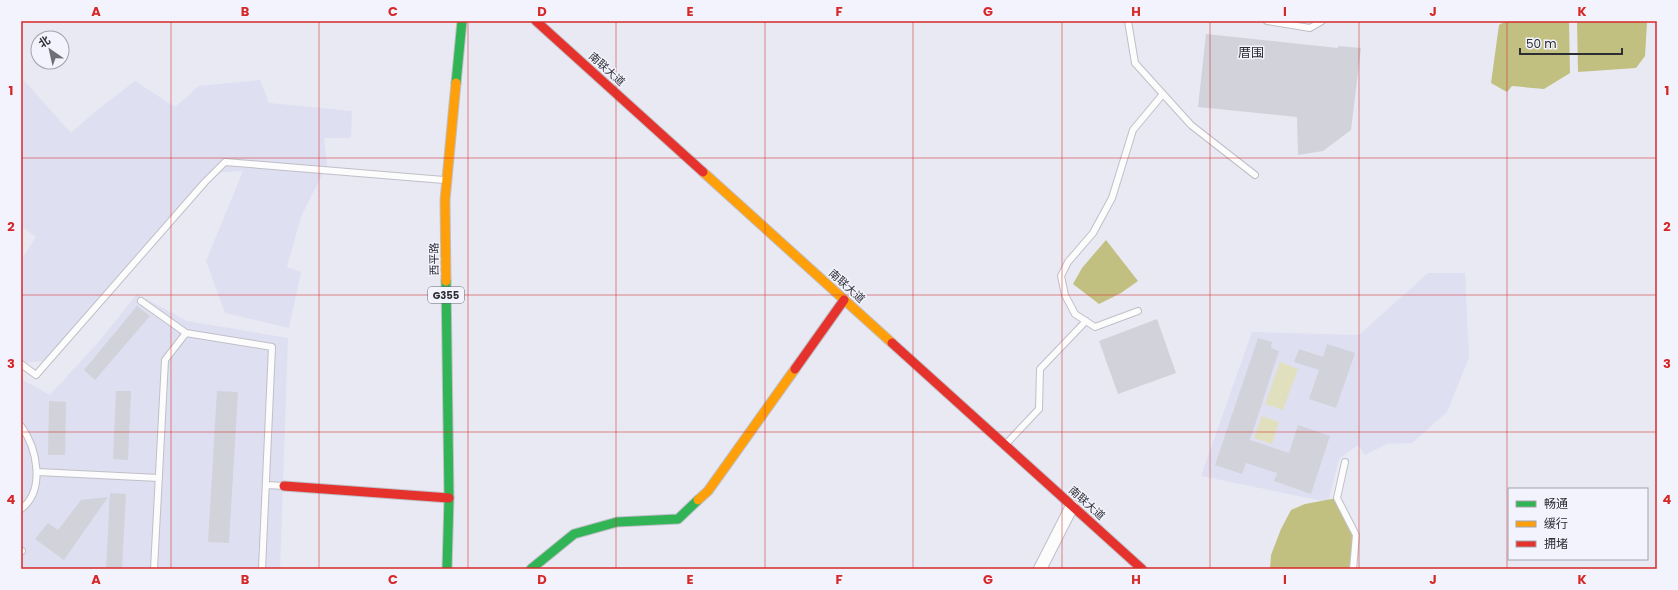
<svg xmlns="http://www.w3.org/2000/svg" width="1678" height="590" viewBox="0 0 1678 590" font-family="Poppins,'Noto Sans SC',sans-serif">
	<rect width="100%" height="100%" fill="#e8e9f3"/>
	<!-- built -->
	<path fill="#dfdff2" d="M21 77 71 133 97 110 135 81 175 107 199 86 260 80 269 103 352 111 351 138H324L327 165 301 217 287 267 301 272 289 328 225 313 206 261 243 171 214 173 44 361 21 363V260L36 237 21 226Z
		M1428 273H1465L1469 357 1447 412 1412 443 1387 444 1365 455 1358 445 1339 459 1328 502 1201 476 1252 332 1359 335Z
		M137 294 187 321 288 338 280 569H21V379L50 395 101 339Z"/>
	<!-- green -->
	<path fill="#e0e0bf" d="M1280 362 1298 369 1283 410 1265 404Z
		M1262 416 1279 422 1272 444 1254 438Z"/>
	<!-- water -->
	<path fill="#c2c080" d="M1506 21H1569L1570 73 1544 89 1512 86 1507 92 1491 83 1499 25Z
		M1577 21H1644L1647 23 1645 56 1636 68 1578 72Z
		M1106 240 1138 281 1121 293 1099 304 1073 284 1082 268Z
		M1337 498 1356 537 1349 569H1270L1271 555 1281 529 1291 510 1305 504Z"/>
	<!-- building -->
	<path fill="#d1d2da" d="M1206 34 1338 48V46L1361 48 1351 130 1323 151 1298 155 1297 117 1198 107Z
		M137 306 150 316 95 380 84 370Z
		M1157 319 1176 373 1118 394 1099 341Z
		M1258 338 1272 342 1271 348 1279 351 1250 440 1289 453 1298 425 1330 436 1311 494 1274 481 1277 473 1246 463 1242 474 1215 465Z
		M1327 344 1355 353 1336 408 1309 399 1319 370 1294 362 1299 349 1323 357Z
		M116 391H131L128 460 113 459Z
		M217 391 238 392 229 543 208 542Z
		M49 401 66 402 65 455H48Z
		M110 493 126 494 122 569H106Z
		M108 497 64 560 35 539 48 523 58 530 81 500Z"/>
	<g fill="none" stroke-linecap="round" stroke-linejoin="round">
		<!-- lane casing -->
		<g stroke="#bfbfc7" stroke-width="8">
			<path id="lane" d="M1128 21 1135 63 1191 125 1255 175
				M1267 21 1310 28 1322 21
				M141 301 186 333 272 347 262 569
				M1138 311 1095 327 1075 314 1065 295 1061 276 1068 262 1093 233 1112 198 1133 130 1163 94
				M21 364 36 375 205 182 225 162 444 180
				M21 426C37 448 46 490 21 509
				M1006 444 1039 409 1040 369 1086 321
				M1345 462 1337 498 1356 535 1353 569
				M38 472 159 478
				M267 485 284 486
				M21 551H22
				M154 569 165 360 186 333"/>
		</g>
		<!-- street casing -->
		<g stroke="#bfbfc7" stroke-width="14">
			<path id="street" d="M1040 569 1072 506"/>
		</g>
		<!-- fast casing -->
		<g stroke="#bfbfc7" stroke-width="11">
			<path id="fast" d="M456 83 462 21
				M446 281 449 498 447 569
				M531 569 574 534 617 522 678 519 698 500"/>
		</g>
		<!-- slow casing -->
		<g stroke="#bfbfc7" stroke-width="11">
			<path id="slow" d="M703 172 892 343
				M446 281 445 200 456 83
				M698 500 708 491 795 369"/>
		</g>
		<!-- jam casing -->
		<g stroke="#bfbfc7" stroke-width="11">
			<path id="jam" d="M536 21 703 172
				M892 343 1142 569
				M795 369 844 300
				M284 486 449 498"/>
		</g>
		<!-- lane -->
		<use href="#lane" stroke="#fcfcfd" stroke-width="6"/>
		<!-- street -->
		<use href="#street" stroke="#fcfcfd" stroke-width="12"/>
		<!-- fast -->
		<use href="#fast" stroke="#30b455" stroke-width="9"/>
		<!-- slow -->
		<use href="#slow" stroke="#ff9f0a" stroke-width="9"/>
		<!-- jam -->
		<use href="#jam" stroke="#e5322d" stroke-width="9"/>
	</g>
	<!-- grid -->
	<path fill="none" stroke="#d62828" stroke-width="1" stroke-opacity="0.55" d="M171 21V569M319 21V569M468 21V569M616 21V569M765 21V569M913 21V569M1062 21V569M1210 21V569M1359 21V569M1507 21V569M21 158H1657M21 295H1657M21 432H1657"/>
	<g text-anchor="middle" stroke-width="3" stroke-linejoin="round" paint-order="stroke">
		<!-- shield labels -->
		<rect fill="#f3f3fe" stroke="#686871" stroke-width="1" x="428" y="287" width="36" height="16" rx="3"/>
		<g font-size="10" font-weight="bold" fill="#2d2d34">
			<text x="446" y="299">G355</text>
		</g>
		<!-- street labels -->
		<g font-size="11" fill="#2d2d34" stroke="#f3f3fe">
			<text transform="translate(607 69) rotate(42)" y="4">南联大道</text>
			<text transform="translate(434 259) rotate(-91)" y="4">西平路</text>
			<text transform="translate(847 286) rotate(42)" y="4">南联大道</text>
			<text transform="translate(1087 503) rotate(42)" y="4">南联大道</text>
		</g>
		<!-- quarter labels -->
		<g font-size="13" fill="#2d2d34" stroke="#f3f3fe">
			<text x="1251" y="57">厝围</text>
		</g>
	</g>
	<!-- border -->
	<rect width="1678" height="590" fill="none" stroke="#f3f3fe" stroke-width="44"/>
	<!-- legend -->
	<rect x="1508" y="488" width="140" height="72" fill="#f3f3fe" stroke="#a4a4ad"/>
	<rect x="1516" y="501" width="20" height="6" fill="#30b455" stroke="#a4a4ad"/>
	<text x="1544" y="508" font-size="12" fill="#2d2d34">畅通</text>
	<rect x="1516" y="521" width="20" height="6" fill="#ff9f0a" stroke="#a4a4ad"/>
	<text x="1544" y="528" font-size="12" fill="#2d2d34">缓行</text>
	<rect x="1516" y="541" width="20" height="6" fill="#e5322d" stroke="#a4a4ad"/>
	<text x="1544" y="548" font-size="12" fill="#2d2d34">拥堵</text>
	<!-- north arrow -->
	<g transform="translate(50 50) rotate(326)"><circle r="19" fill="#f3f3fe" stroke="#a4a4ad"/>
	<path d="M0-3L7 15L0 10L-7 15Z" fill="#6e6f77"/>
	<text y="-6" font-size="11" font-weight="bold" text-anchor="middle" fill="#2d2d34">北</text>
	</g>
	<!-- scale -->
	<path d="M1520 48v6h102v-6" fill="none" stroke="#2d2d34" stroke-width="2"/>
	<text x="1526" y="48" font-size="12" fill="#2d2d34" stroke="#f3f3fe" stroke-width="3" paint-order="stroke">50 m</text>
	<rect x="22" y="22" width="1634" height="546" fill="none" stroke="#d62828" stroke-width="1.5"/>
	<g font-size="13" text-anchor="middle" font-weight="bold" fill="#d62828">
		<text x="96" y="16">A</text>
		<text x="245" y="16">B</text>
		<text x="393" y="16">C</text>
		<text x="542" y="16">D</text>
		<text x="690" y="16">E</text>
		<text x="839" y="16">F</text>
		<text x="988" y="16">G</text>
		<text x="1136" y="16">H</text>
		<text x="1285" y="16">I</text>
		<text x="1433" y="16">J</text>
		<text x="1582" y="16">K</text>
		<text x="11" y="95">1</text>
		<text x="1667" y="95">1</text>
		<text x="11" y="231">2</text>
		<text x="1667" y="231">2</text>
		<text x="11" y="368">3</text>
		<text x="1667" y="368">3</text>
		<text x="11" y="504">4</text>
		<text x="1667" y="504">4</text>
		<text x="96" y="584">A</text>
		<text x="245" y="584">B</text>
		<text x="393" y="584">C</text>
		<text x="542" y="584">D</text>
		<text x="690" y="584">E</text>
		<text x="839" y="584">F</text>
		<text x="988" y="584">G</text>
		<text x="1136" y="584">H</text>
		<text x="1285" y="584">I</text>
		<text x="1433" y="584">J</text>
		<text x="1582" y="584">K</text>
	</g>
</svg>
